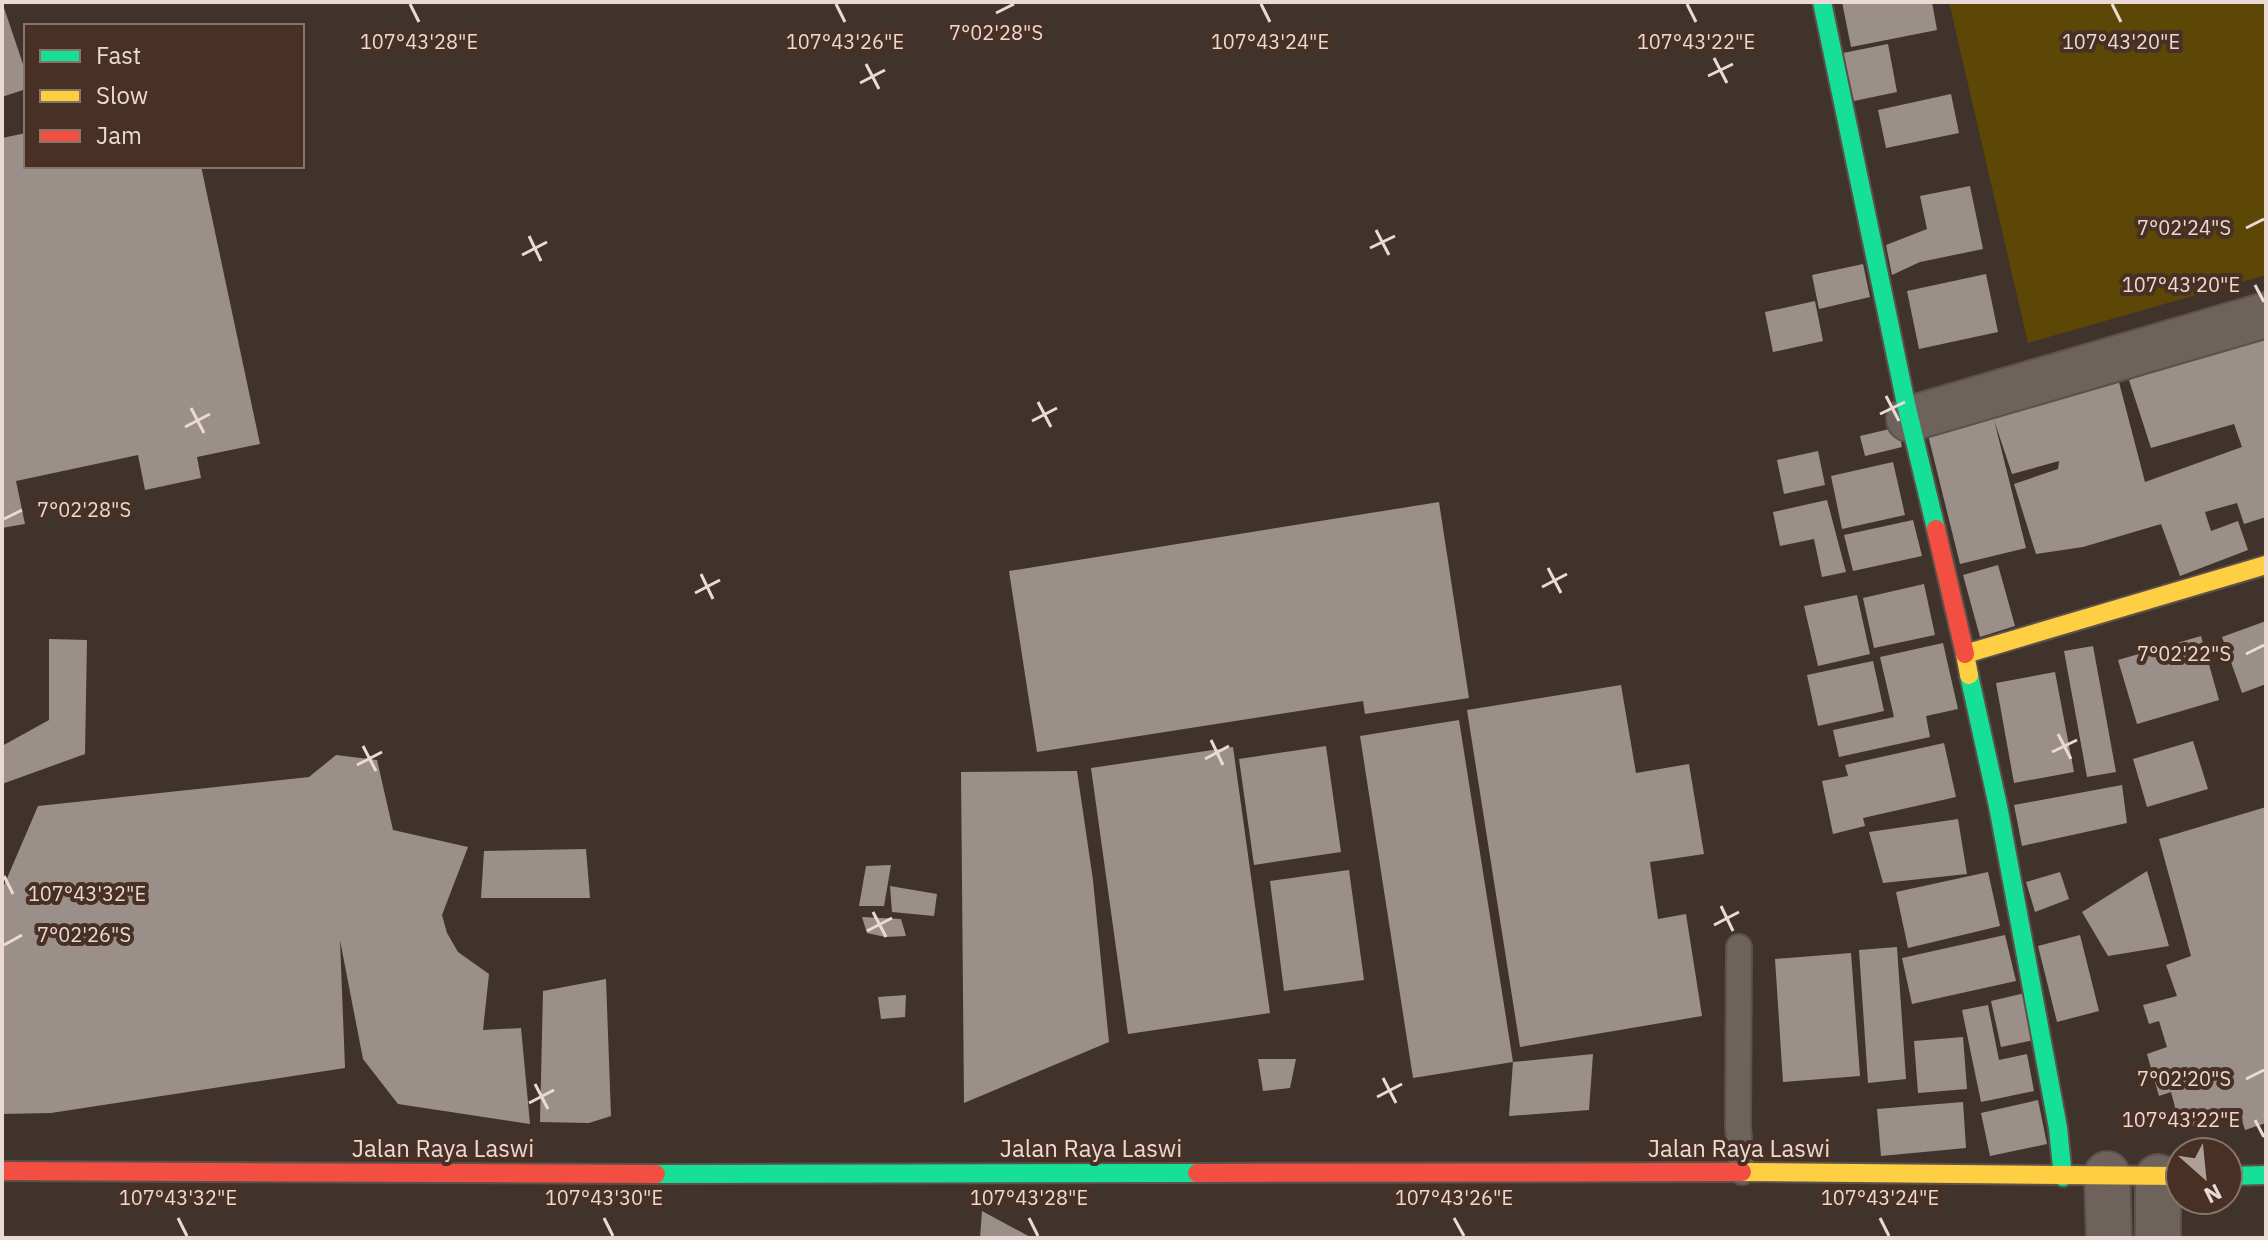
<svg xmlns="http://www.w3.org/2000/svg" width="2268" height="1240" viewBox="0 0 2268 1240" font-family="'IBM Plex Sans',sans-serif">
	<rect width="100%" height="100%" fill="#40332c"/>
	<!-- green -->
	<path fill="#5d4707" d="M1949 2H2266V275L2028 343Z"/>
	<!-- building -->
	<path fill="#9b9089" d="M2 2 26 73V89L2 97Z
		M1842 2H1932L1937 30 1851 47Z
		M1888 44 1897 92 1854 101 1843 53Z
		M1951 94 1959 133 1886 148 1878 110Z
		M26 133V166H201L260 444 197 457 201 478 145 490 138 455 16 481 25 524 2 528V138Z
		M1970 186 1983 249 1920 262 1892 275 1886 245 1927 229 1920 196Z
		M1863 264 1870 297 1819 309 1812 275Z
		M1986 274 1998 332 1919 349 1907 291Z
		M1815 301 1823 341 1773 352 1765 312Z
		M2266 334V517L2244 524 2237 503 2205 512 2211 531 2238 521 2248 550 2180 576 2161 524 2083 547 2036 554 2014 484 2058 469 2059 461 2012 474 1994 420 2026 548 1960 564 1927 431 2115 367 2145 482 2242 447 2234 424 2151 448 2129 380Z
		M1898 427 1902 447 1865 456 1860 436Z
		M1818 451 1825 485 1784 494 1777 460Z
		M1893 462 1905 515 1842 529 1831 476Z
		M1827 500 1846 572 1822 577 1814 539 1780 546 1773 512Z
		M1439 502 1469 698 1365 714 1363 701 1037 752 1009 571Z
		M1913 520 1922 556 1853 571 1844 535Z
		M1998 565 2015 626 1980 637 1963 575Z
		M1924 584 1935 635 1874 648 1863 598Z
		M1857 595 1870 654 1818 666 1804 606Z
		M2266 621V684L2242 693 2222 637Z
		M2201 636 2219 700 2137 724 2118 660Z
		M49 639 87 640 85 754 2 784V746L49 720Z
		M1943 643 1958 709 1926 716 1930 737 1839 757 1833 730 1894 717 1880 657Z
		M2093 646 2116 772 2087 777 2064 651Z
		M1873 661 1884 711 1818 726 1807 675Z
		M2055 672 2074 772 2014 783 1996 683Z
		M1621 685 1636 773 1689 764 1704 854 1650 862 1658 919 1686 914 1702 1016 1520 1047 1467 710Z
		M1459 720 1513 1062 1413 1078 1360 736Z
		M2193 741 2208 789 2147 807 2133 759Z
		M1944 743 1956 797 1863 818 1865 826 1833 834 1822 781 1848 776 1845 765Z
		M1326 746 1341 852 1254 865 1239 759Z
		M1233 747 1270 1013 1128 1034 1091 768Z
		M336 755 377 760 393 830 468 847 442 915 447 933 458 952 489 974 483 1030 521 1028 530 1124 398 1104 363 1059 340 940 345 1068 51 1113 2 1114V890L38 806 309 777Z
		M1077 771 1093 880 1109 1042 964 1103 961 772Z
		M2122 785 2127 823 2022 846 2014 805Z
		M2266 807V1123L2245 1130 2240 1114 2181 1129 2171 1092 2159 1096 2147 1054 2167 1047 2159 1021 2149 1024 2143 1005 2177 996 2166 965 2191 956 2159 839Z
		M1958 819 1967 874 1883 883 1869 832Z
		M586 849 590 898H481L484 851Z
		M891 865 884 906H859L866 866Z
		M1349 870 1364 980 1284 991 1270 881Z
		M2147 871 2169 946 2108 956 2082 912Z
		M1988 872 2000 926 1908 948 1896 892Z
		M2060 872 2069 899 2035 912 2026 882Z
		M890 886 937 894 934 916 892 912Z
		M862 917 901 919 906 936 885 937 867 933Z
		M2005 935 2016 981 1912 1004 1902 958Z
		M2080 935 2099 1011 2057 1022 2038 946Z
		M1897 947 1906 1079 1868 1083 1859 950Z
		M1851 953 1860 1076 1783 1082 1775 959Z
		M606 979 611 1116 589 1123 540 1122 543 991Z
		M2025 993 2034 1040 2001 1047 1991 1001Z
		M906 995 905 1017 881 1019 878 997Z
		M1988 1005 1999 1060 2027 1054 2034 1091 1981 1102 1962 1010Z
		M1963 1037 1967 1089 1918 1093 1914 1041Z
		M1593 1054 1589 1110 1509 1116 1513 1062Z
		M1258 1059H1296L1290 1088 1263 1091Z
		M2038 1100 2047 1144 1990 1156 1981 1113Z
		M1963 1102 1966 1148 1881 1156 1877 1109Z
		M982 1211 1032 1238H980Z"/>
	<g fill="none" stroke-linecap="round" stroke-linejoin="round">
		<!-- lane casing -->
		<g stroke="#5d514b" stroke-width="28">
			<path id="lane" d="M1739 947 1738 1127 1742 1172"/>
		</g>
		<!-- street casing -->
		<g stroke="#5d514b" stroke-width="48">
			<path id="street" d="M1909 419 2266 315
				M2107 1174 2109 1238
				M2158 1177V1238"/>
		</g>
		<!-- fast casing -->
		<g stroke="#5d514b" stroke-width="22">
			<path id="fast" d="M1822 2 1906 404 1936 529
				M1969 675 1998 806 2058 1128 2063 1177
				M656 1174 1197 1173
				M2228 1176 2266 1175"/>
		</g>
		<!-- slow casing -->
		<g stroke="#5d514b" stroke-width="22">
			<path id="slow" d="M1969 675 1965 654 2266 565
				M1742 1172 2180 1176"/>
		</g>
		<!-- jam casing -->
		<g stroke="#5d514b" stroke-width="22">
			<path id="jam" d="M1936 529 1965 654
				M2 1171 656 1174
				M1197 1173 1742 1172"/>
		</g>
		<!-- lane -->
		<use href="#lane" stroke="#6d625c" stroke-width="24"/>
		<!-- street -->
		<use href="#street" stroke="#6d625c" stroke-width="44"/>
		<!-- fast -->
		<use href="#fast" stroke="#16e098" stroke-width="18"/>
		<!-- slow -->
		<use href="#slow" stroke="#ffcf43" stroke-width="18"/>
		<!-- jam -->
		<use href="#jam" stroke="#f24e42" stroke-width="18"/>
	</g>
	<!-- ticks -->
	<path fill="none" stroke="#eadad3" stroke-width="3" d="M410 4 419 22M836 4 845 22M1261 4 1270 22M1687 4 1696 22M2112 4 2121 22M996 13 1014 4M1714 58 1727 83M866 64 879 89M1708 76 1733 64M860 83 885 70M2246 228 2264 219M1376 230 1389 255M529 236 541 261M1370 248 1395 236M522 255 547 242M2255 285 2264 302M1886 396 1899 421M1038 402 1051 427M191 408 204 433M1880 414 1905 402M1032 421 1057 408M185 427 210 414M4 519 22 510M1548 568 1561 593M701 574 713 599M1542 587 1567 574M695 593 720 580M2246 654 2264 645M2058 734 2071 759M1211 740 1223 765M363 746 376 771M2052 752 2077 740M1205 759 1229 746M357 765 382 752M4 876 13 894M1721 906 1733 931M873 912 886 937M1714 925 1739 912M867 931 892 918M4 945 22 935M1383 1078 1396 1103M2246 1079 2264 1070M535 1084 548 1109M1377 1097 1402 1084M529 1103 554 1090M2255 1120 2264 1137M178 1218 187 1236M604 1218 613 1236M1029 1218 1038 1236M1454 1218 1464 1236M1880 1218 1889 1236"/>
	<g text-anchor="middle" stroke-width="8" stroke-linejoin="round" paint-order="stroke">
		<!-- street labels -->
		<g font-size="24" fill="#eadad3" stroke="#483024">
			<text x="443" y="1157">Jalan Raya Laswi</text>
			<text x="1091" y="1157">Jalan Raya Laswi</text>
			<text x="1739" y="1157">Jalan Raya Laswi</text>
		</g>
	</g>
	<g font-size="20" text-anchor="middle" fill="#eadad3" stroke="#483024" stroke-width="8" stroke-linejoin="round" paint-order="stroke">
		<text x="996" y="40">7°02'28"S</text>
		<text x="419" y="49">107°43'28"E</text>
		<text x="845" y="49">107°43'26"E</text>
		<text x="1270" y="49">107°43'24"E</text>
		<text x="1696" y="49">107°43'22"E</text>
		<text x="2121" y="49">107°43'20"E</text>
		<text x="2184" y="235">7°02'24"S</text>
		<text x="2181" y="292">107°43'20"E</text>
		<text x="84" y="517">7°02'28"S</text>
		<text x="2184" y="661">7°02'22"S</text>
		<text x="87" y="901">107°43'32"E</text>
		<text x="84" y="942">7°02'26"S</text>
		<text x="2184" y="1086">7°02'20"S</text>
		<text x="2181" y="1127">107°43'22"E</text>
		<text x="178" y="1205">107°43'32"E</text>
		<text x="604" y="1205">107°43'30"E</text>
		<text x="1029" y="1205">107°43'28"E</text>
		<text x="1454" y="1205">107°43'26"E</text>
		<text x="1880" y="1205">107°43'24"E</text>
	</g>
	<!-- border -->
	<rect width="2268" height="1240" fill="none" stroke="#eadad3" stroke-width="8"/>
	<!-- legend -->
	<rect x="24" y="24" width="280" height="144" fill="#483024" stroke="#89746a" stroke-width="2"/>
	<rect x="40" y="50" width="40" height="12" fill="#16e098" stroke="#89746a" stroke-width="2"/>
	<text x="96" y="64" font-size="24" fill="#eadad3">Fast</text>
	<rect x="40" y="90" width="40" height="12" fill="#ffcf43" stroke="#89746a" stroke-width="2"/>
	<text x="96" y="104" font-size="24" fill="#eadad3">Slow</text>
	<rect x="40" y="130" width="40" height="12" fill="#f24e42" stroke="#89746a" stroke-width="2"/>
	<text x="96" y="144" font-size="24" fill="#eadad3">Jam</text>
	<!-- north arrow -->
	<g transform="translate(2204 1176) rotate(153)"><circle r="38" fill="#483024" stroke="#89746a" stroke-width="2"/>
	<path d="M0-6L14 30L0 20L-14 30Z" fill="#aea099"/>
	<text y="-12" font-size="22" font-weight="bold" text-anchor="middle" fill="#eadad3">N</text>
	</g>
</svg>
